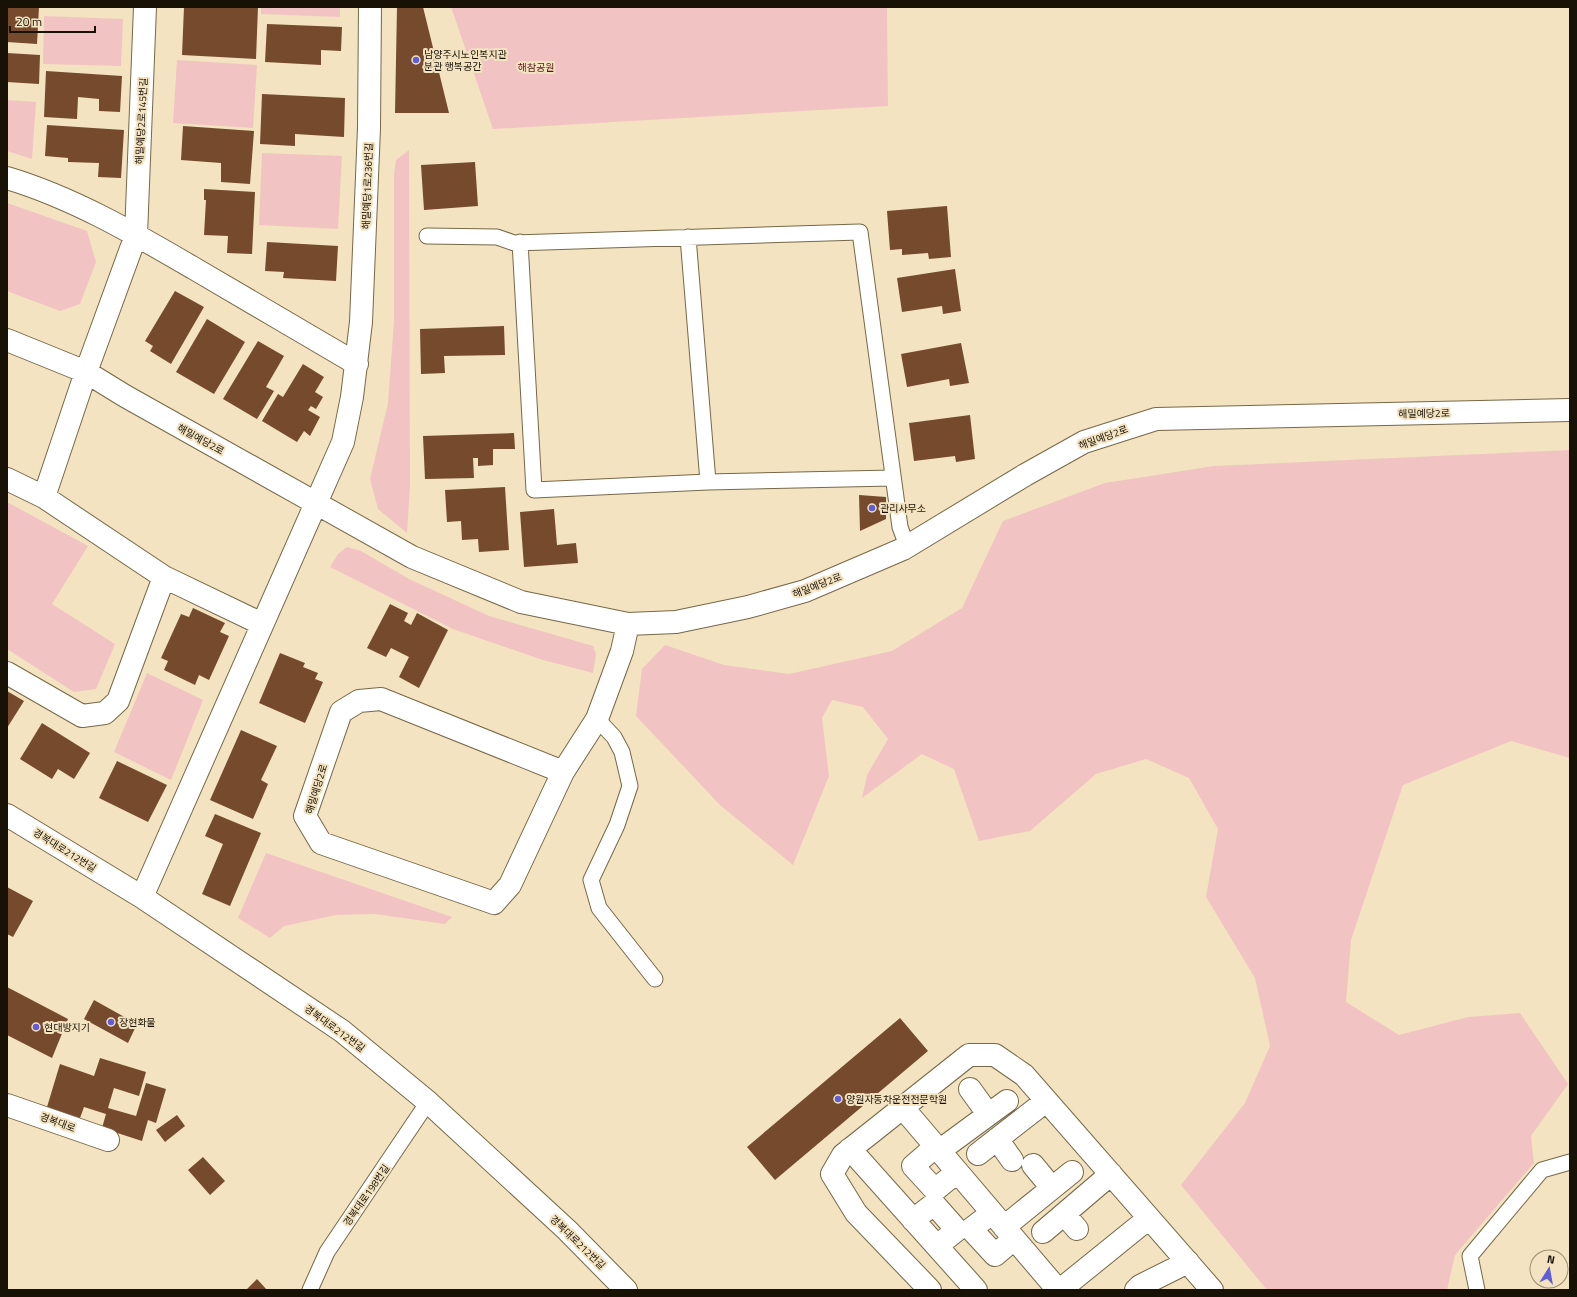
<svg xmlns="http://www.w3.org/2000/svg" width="1577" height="1297" viewBox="0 0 1577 1297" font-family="'Titillium Web','Noto Sans KR',sans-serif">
	<rect width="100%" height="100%" fill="#f3e3c0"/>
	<!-- green -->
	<path fill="#f1c4c3" d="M261 7H340V17L261 14Z
		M451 7H887L888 106 493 129Z
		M44 16 123 19 121 66 43 64Z
		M177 60 257 65 253 128 173 123Z
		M7 100 36 102 32 159 7 151Z
		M409 150 410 485 407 533 378 509 370 479 388 403 394 321V174L396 160Z
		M262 153 342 156 338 229 259 225Z
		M7 203 87 231 96 262 80 304 60 311 7 291Z
		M1570 450V758L1511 741 1403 785 1351 940 1346 1002 1399 1035 1468 1017 1520 1013 1568 1084 1531 1136 1534 1163 1455 1255 1447 1290H1267L1181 1185 1245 1103 1270 1046 1255 978 1206 897 1218 829 1189 778 1146 759 1096 774 1030 831 979 841 954 769 922 754 862 798 867 775 888 739 863 707 832 700 822 718 829 776 793 865 720 805 636 716 642 669 665 645 724 665 789 674 892 651 962 608 1003 521 1105 483 1214 466Z
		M7 502 88 546 52 604 115 644 96 689 74 692 7 649Z
		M347 547 361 551 409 579 489 616 593 646 596 654 593 673 543 660 453 629 330 567 338 554Z
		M147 673 203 700 171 780 114 752Z
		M266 853 452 917 445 924 375 914 336 915 284 926 270 938 238 918Z"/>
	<!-- building -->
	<path fill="#754a2d" d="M7 7H39L37 44 7 42Z
		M184 7H258L256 59 182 55Z
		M397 7H423L449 113H395Z
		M267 24 342 27 341 51 321 50V65L265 62Z
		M7 53 40 55 39 84 7 82Z
		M46 71 122 76 120 112 99 111V99L78 97 77 119 44 117Z
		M262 94 345 98 344 137 295 134V146L260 144Z
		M47 125 124 130 121 178 98 177 99 163 68 162V158L45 156Z
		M183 126 254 131 250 184 221 182V163L181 160Z
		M475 162 478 206 424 210 421 165Z
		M204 189 255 192 252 254 227 253 228 236 204 235 206 200H204Z
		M947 206 951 257 929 259 928 253 902 255V249L890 250 887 211Z
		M267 242 338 246 336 281 283 278 284 272 265 271Z
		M955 269 961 311 943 314 942 306 902 312 897 278Z
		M175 291 204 307 171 364 150 351 153 346 145 341Z
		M207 319 245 342 214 394 176 372Z
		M504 326 505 355 444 356 445 373 421 374 420 329Z
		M258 341 284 356 266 387 274 391 257 419 223 399Z
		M961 343 969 383 950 386 949 379 907 387 901 354Z
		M303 364 324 377 315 392 323 397 316 409 311 406 308 410 320 417 310 436 304 431 297 442 262 421 278 394 283 397Z
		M970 415 975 459 956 462 955 456 914 461 909 423Z
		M514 433 515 449H493V465L478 466V458H473L474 478 425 479 423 436Z
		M505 487 509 550 479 552 478 539 462 540 461 521 447 522 445 490Z
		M859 495 886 497V519L860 531Z
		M554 509 557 545 576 543 578 563 524 567 520 512Z
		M390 604 408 613 404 621 411 625 417 613 448 630 419 688 399 677 409 657 391 648 386 657 367 648Z
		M193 608 225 623 220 632 229 636 209 680 199 675 195 685 164 670 168 661 161 658 181 614 189 617Z
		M280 653 305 663 303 667 318 673 315 679 323 682 305 723 259 703Z
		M7 691 24 701 7 728Z
		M42 723 90 753 74 779 58 769 52 779 20 759Z
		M241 730 277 746 261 780 268 784 253 819 210 800Z
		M117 761 167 785 148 822 99 798Z
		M215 814 261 833 230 906 202 894 223 844 205 836Z
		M7 887 33 901 13 937 7 934Z
		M7 987 68 1019 52 1058 7 1035Z
		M94 1000 137 1024 128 1043 84 1019Z
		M900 1018 928 1051 775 1180 747 1147Z
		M100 1058 146 1072 139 1096 114 1088 108 1108 136 1116 146 1083 166 1089 156 1123 148 1120 142 1141 102 1128 106 1114 84 1107 80 1118 47 1107 60 1064 94 1076Z
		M177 1115 185 1126 165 1142 156 1130Z
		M203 1157 225 1181 210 1195 188 1170Z
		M257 1279 267 1290H246Z"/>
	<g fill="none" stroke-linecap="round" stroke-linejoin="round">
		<!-- service casing -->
		<g stroke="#766848" stroke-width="17">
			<path id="service" d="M427 236 497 237 514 243 860 232 900 527 907 546
				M688 237 708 482
				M520 242 534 490 708 482 893 478
				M597 719 614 737 622 752 630 786 617 825 591 880 599 908 655 979
				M310 1290 327 1252 428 1102
				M1477 1290 1470 1256 1542 1170 1570 1162"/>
		</g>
		<!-- minor casing -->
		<g stroke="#766848" stroke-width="24">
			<path id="minor" d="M7 178C74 198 135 234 195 269 249 301 303 332 357 364
				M7 340 86 372 125 396 412 557 521 602 628 624 676 622 748 607 805 591 903 549 1025 475 1084 442 1156 419 1570 410
				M7 479 44 497 86 372 136 235 145 7
				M44 497 164 577 262 624
				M7 673 82 716 105 713 118 701 164 577
				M563 772 381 699 359 701 341 712 305 816 321 843 494 903 510 885 563 772 597 719 622 651 628 624
				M7 815 142 897 342 1031 428 1102 567 1230 626 1290
				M142 897 343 442 352 397 361 322 369 128 370 7
				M970 1089 988 1114
				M7 1105 108 1140
				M903 1108 1058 1290
				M997 1139 1012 1160
				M935 1147 913 1166 935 1190 957 1172
				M850 1149 976 1290
				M939 1151 1007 1101
				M978 1154 1046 1101
				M1033 1165 1052 1188
				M992 1213 971 1229 995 1255 1014 1239
				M1064 1214 1077 1229
				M913 1220 934 1204 957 1230 937 1246
				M1004 1227 1072 1172
				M1043 1232 1111 1174
				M930 1290 856 1213 832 1174 843 1155 969 1055H995L1024 1075 1212 1290
				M1060 1290 1149 1218
				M1136 1290 1140 1286 1188 1262"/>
		</g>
		<!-- service -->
		<use href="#service" stroke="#fff" stroke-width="15"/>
		<!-- minor -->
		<use href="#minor" stroke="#fff" stroke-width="22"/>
	</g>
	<!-- markers -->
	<g fill="#615dd6" stroke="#f3e3c0" stroke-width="1.5">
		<circle cx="416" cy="60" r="4"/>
		<circle cx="872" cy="508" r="4"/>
		<circle cx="111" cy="1022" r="4"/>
		<circle cx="36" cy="1027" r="4"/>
		<circle cx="838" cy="1099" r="4"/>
	</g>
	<g text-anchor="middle" stroke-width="4" stroke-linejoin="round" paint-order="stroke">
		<!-- poi labels -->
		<g font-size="10" fill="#181206" stroke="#f3e3c0" text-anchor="start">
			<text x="424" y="58">남양주시노인복지관<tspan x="424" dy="12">분관 행복공간</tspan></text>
			<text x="880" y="512">관리사무소</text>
			<text x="119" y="1026">장현화물</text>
			<text x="44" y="1031">현대방지기</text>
			<text x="846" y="1103">양원자동차운전전문학원</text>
		</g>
		<!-- park labels -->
		<g font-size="10" fill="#59121a" stroke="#f3e3c0">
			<text x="536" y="71">해참공원</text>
		</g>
		<!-- street labels -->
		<g font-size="10" fill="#181206" stroke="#f3e3c0">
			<text transform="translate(141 121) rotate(-87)" y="4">해밀예당2로145번길</text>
			<text transform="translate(367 186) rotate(-88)" y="4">해밀예당1로236번길</text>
			<text transform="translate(1424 413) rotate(-1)" y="4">해밀예당2로</text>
			<text transform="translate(1103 437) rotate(-20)" y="4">해밀예당2로</text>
			<text transform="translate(201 439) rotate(29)" y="4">해밀예당2로</text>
			<text transform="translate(817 585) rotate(-21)" y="4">해밀예당2로</text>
			<text transform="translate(316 789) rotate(-73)" y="4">해밀예당2로</text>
			<text transform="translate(65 850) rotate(32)" y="4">경복대로212번길</text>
			<text transform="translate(335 1028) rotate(36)" y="4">경복대로212번길</text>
			<text transform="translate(58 1122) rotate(20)" y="4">경복대로</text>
			<text transform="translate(366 1195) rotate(-55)" y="4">경복대로198번길</text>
			<text transform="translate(578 1242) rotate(44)" y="4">경복대로212번길</text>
		</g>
	</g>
	<!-- border -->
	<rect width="1577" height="1297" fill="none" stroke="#181206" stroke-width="16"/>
	<!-- north arrow -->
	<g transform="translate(1549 1269) rotate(11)"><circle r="19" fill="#f3e3c0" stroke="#9b8f76"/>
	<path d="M0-3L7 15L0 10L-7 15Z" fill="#615dd6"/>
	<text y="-6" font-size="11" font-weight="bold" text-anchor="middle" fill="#181206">N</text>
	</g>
	<!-- scale -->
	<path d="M10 26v6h85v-6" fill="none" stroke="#181206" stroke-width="2"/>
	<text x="16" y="26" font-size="12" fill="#181206" stroke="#f3e3c0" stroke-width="3" paint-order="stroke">20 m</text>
</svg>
